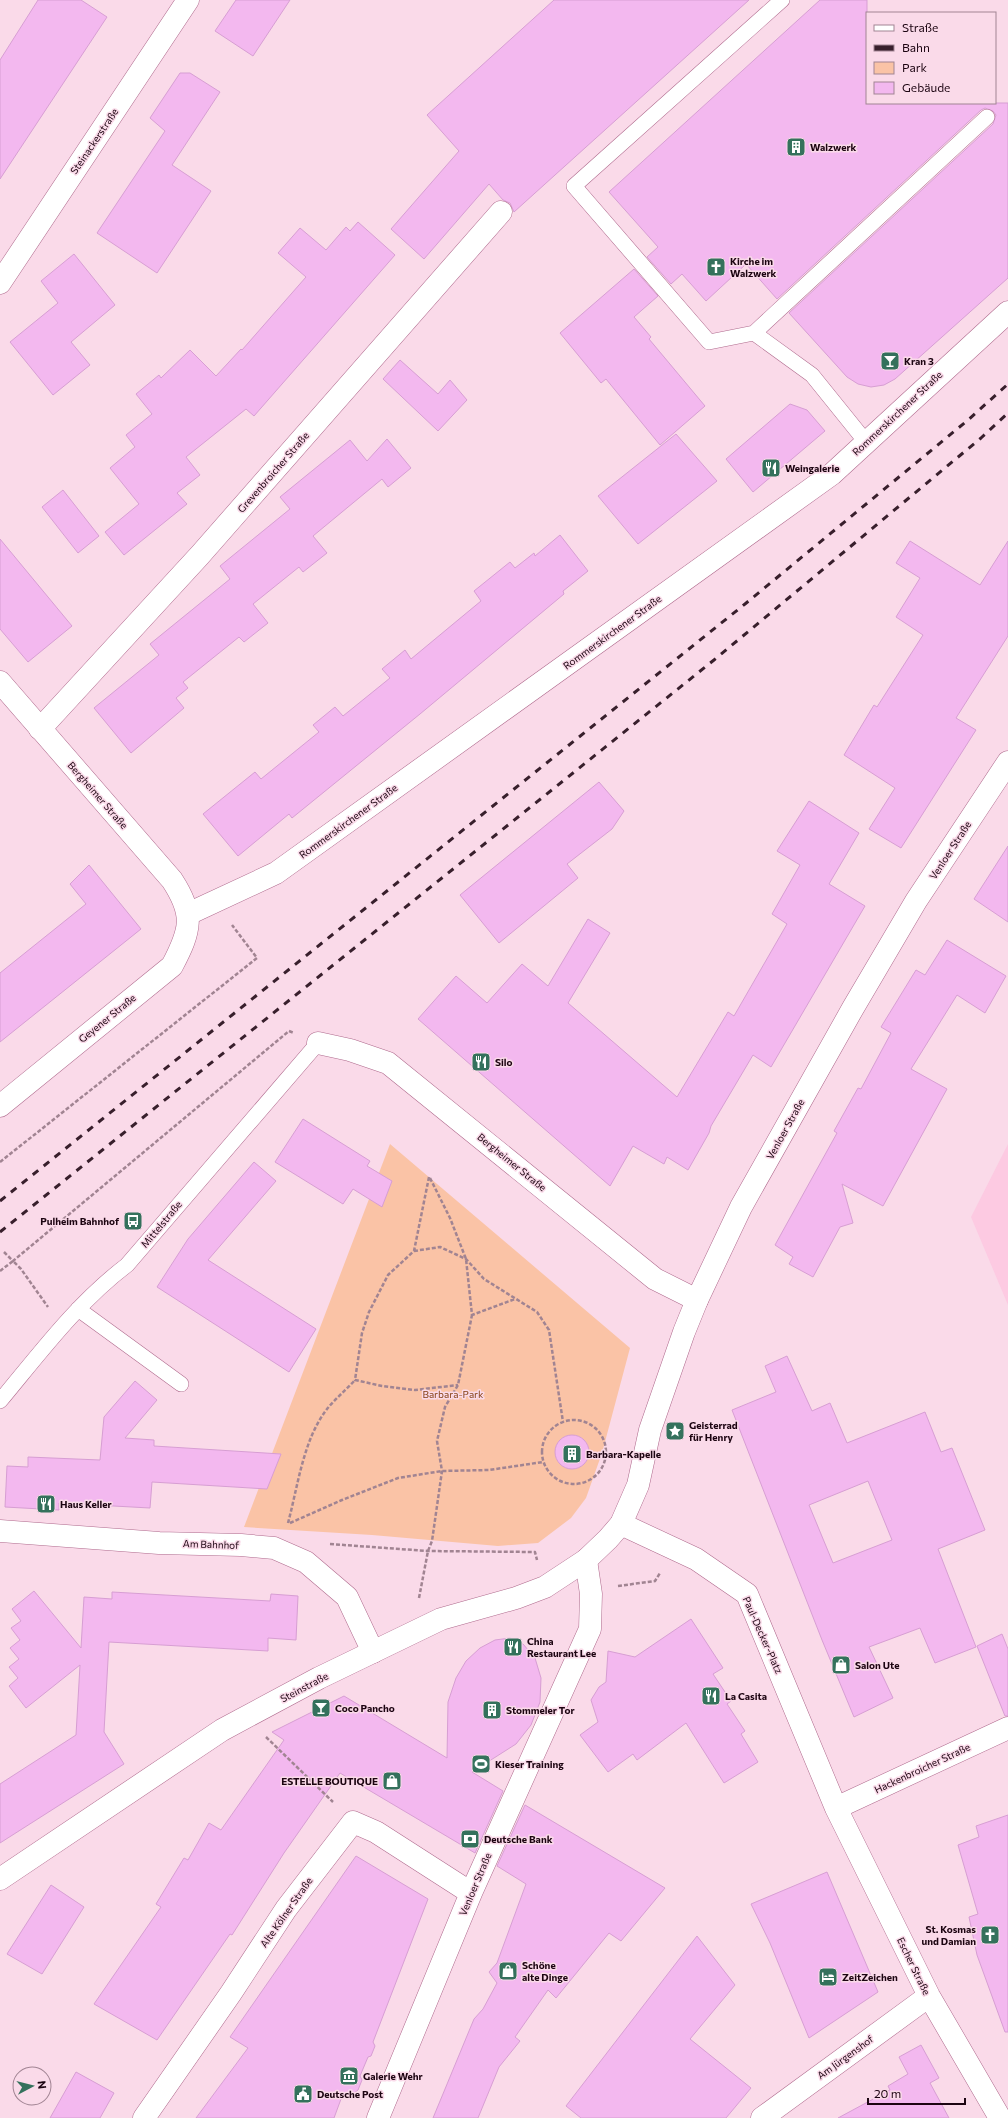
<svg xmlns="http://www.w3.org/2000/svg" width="1008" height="2118" viewBox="0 0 1008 2118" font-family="Commissioner,sans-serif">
	<rect width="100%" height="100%" fill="#fadae9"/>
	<!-- built -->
	<path fill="#fdcae2" d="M1008 1144V1305L971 1217Z"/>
	<!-- green -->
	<path fill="#fac3a6" d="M390 1144 630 1348 602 1453 586 1498 571 1518 538 1543 498 1546 372 1535 244 1527Z"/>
	<!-- building -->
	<path fill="#f3b8ef" stroke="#d79ed3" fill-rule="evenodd" d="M38 0H81L107 17 0 179V60Z
		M236 0H290L253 56 215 31Z
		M554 0H749L514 212 510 203 503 200 489 184 424 259 391 229 459 151 427 115Z
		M820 0H867V103H1008V278L895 379 884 385 871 387 858 384 847 377 789 313 993 124 996 115 993 111 985 108 981 110 777 299 746 264 706 301 682 274 671 284 647 257 658 247 609 192Z
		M180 73H190L220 92 172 165 211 191 157 273 97 233 165 131 150 118Z
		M358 222 395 255 254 416 246 409 186 457 200 475 177 493 187 504 124 555 105 532 139 504 110 468 135 447 126 435 152 414 136 394 159 375 161 378 190 350 216 376 241 349 242 350 306 277 278 253 300 228 326 250 346 227 350 231Z
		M74 254 115 305 71 342 90 365 53 395 10 342 58 303 41 281Z
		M634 269 658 296 634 317 651 337 649 339 705 406 660 445 606 379 601 383 560 333Z
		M400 360 438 394 450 380 467 400 438 431 383 379Z
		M790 404 807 410 825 431 753 492 726 459Z
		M676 434 717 481 638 544 598 496Z
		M387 439 411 468 388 487 382 479 313 536 327 553 303 572 299 567 253 604 268 623 244 642 239 637 183 682 188 688 176 698 184 708 131 753 94 708 159 655 150 644 230 579 220 566 290 509 280 497 350 440 367 461Z
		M63 490 99 536 78 553 42 507Z
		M560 535 588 571 563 591 564 594 420 714 292 818 289 814 238 856 203 814 255 772 261 779 319 732 313 725 335 707 343 716 390 678 382 669 405 650 411 659 458 620 481 601 474 591 510 562 515 568 534 553 535 556Z
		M0 539 72 626 28 662 0 629Z
		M910 541 980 585 1008 541V636L956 718 976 730 901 848 869 829 895 788 844 755 874 705 877 707 923 635 896 617 920 578 896 563Z
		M599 782 624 811 612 829 567 864 578 878 499 943 460 895Z
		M809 801 859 833 829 884 865 906 771 1067 753 1055 711 1126 709 1133 688 1170 667 1157 664 1164 633 1146 610 1186 418 1019 456 976 487 1003 522 964 548 986 588 919 610 933 568 1003 677 1097 728 1012 734 1016 787 924 772 914 800 865 777 851Z
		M1008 846V922L974 899Z
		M89 865 141 929 0 1042V973L86 904 70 884Z
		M947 940 1006 976 985 1013 957 995 911 1069 947 1089 883 1206 842 1184 853 1223 840 1227 813 1277 789 1264 793 1257 775 1245 837 1133 834 1131 858 1088 861 1089 891 1033 881 1027 916 970 925 975Z
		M303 1119 370 1161 367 1166 392 1181 382 1207 353 1189 343 1204 275 1162Z
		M254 1162 276 1181 208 1260 316 1329 289 1372 157 1287 188 1239Z
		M787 1356 812 1411 830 1403 847 1443 925 1412 941 1452 952 1448 985 1530 938 1549 976 1647 935 1663 920 1628 869 1647 893 1698 854 1717 822 1640 732 1410 776 1392 765 1366ZM868 1481 892 1540 833 1563 809 1505Z
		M135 1381 157 1400 125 1438 154 1440V1446L281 1454 267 1489 152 1482 150 1508 59 1503V1510L5 1507 7 1466 28 1467V1457L100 1460 104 1417Z
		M555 1452a17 17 0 1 1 34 0a17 17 0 1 1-34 0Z
		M34 1591 81 1648 84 1597 112 1599V1592L270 1601 271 1594 298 1596 296 1640 268 1638V1651L109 1642 104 1732 124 1764 0 1843V1784L76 1735 80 1665 26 1708 9 1686 18 1678 9 1667 19 1659 10 1648 20 1640 11 1628 21 1621 12 1609Z
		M691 1619 723 1668 713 1674 731 1701 727 1704 745 1731 741 1734 758 1762 724 1783 686 1723 637 1760 633 1754 608 1772 580 1735 598 1722 591 1700 599 1687 606 1682 608 1651 635 1657Z
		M1002 1634 1008 1649V1716H1005L977 1646Z
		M510 1638 523 1644 535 1658 541 1678 540 1702 531 1725 516 1744 472 1772 503 1791 475 1853 340 1773 284 1853 232 1935 230 1934 157 2040 94 2004 161 1907 156 1904 184 1858 188 1860 209 1823 221 1830 284 1740 272 1732 344 1696 447 1758 448 1702 456 1678 466 1661 480 1648 495 1640Z
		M525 1805 665 1888 621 1941 609 1933 556 1998 548 1990 515 2037 520 2041 499 2067 478 2118H433L474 2019 483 2009 497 1983 489 1972 497 1963 526 1884 497 1866Z
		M1008 1815V2032H1005L977 1955 969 1917 978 1914 958 1845 979 1837 976 1826Z
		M356 1856 428 1899 373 2042 375 2046 371 2056 368 2057 360 2076 362 2080 358 2090 353 2094 341 2099 334 2118H196L248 2048 230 2037Z
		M827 1872 878 1992 809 2038 770 1943 751 1904Z
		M51 1885 84 1907 42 1974 7 1954Z
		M697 1936 735 1985 690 2039 751 2088 726 2118H581L566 2106Z
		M921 2045 939 2078 930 2083 949 2118H838L890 2090 888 2086 908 2074 899 2057Z
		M76 2072 114 2093 100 2118H50Z"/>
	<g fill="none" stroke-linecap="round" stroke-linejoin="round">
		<!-- lane casing -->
		<g stroke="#af6a8d" stroke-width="16">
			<path id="lane" d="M754 333 709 342 574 186 782 0
				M866 442 812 375 754 333 987 117
				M78 1309 181 1384
				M0 1401C40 1353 77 1303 127 1265L318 1043"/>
		</g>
		<!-- street casing -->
		<g stroke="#af6a8d" stroke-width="23">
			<path id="street" d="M0 283 188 0
				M40 729 200 555 501 212
				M188 914 276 873 832 474 1008 312
				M318 1043 350 1050 388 1063 655 1279 697 1300
				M621 1524 696 1559 747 1594 836 1808 929 1996 1000 2118
				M0 1531 159 1543 241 1545 274 1548 306 1562 347 1597 373 1652
				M836 1808 1008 1728
				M144 2118 231 1993 286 1909 353 1822 376 1832 471 1893
				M378 2118 471 1893 590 1629 591 1594 586 1560
				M762 2118 929 1996"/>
		</g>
		<!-- secondary casing -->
		<g stroke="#af6a8d" stroke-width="23">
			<path id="secondary" d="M0 682 172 880C195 915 191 930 172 966L0 1106
				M0 1879 222 1730 319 1678 441 1619 516 1598 545 1587 586 1560 608 1539 621 1524 638 1485 650 1430 684 1332 697 1300 741 1207 853 1008 916 901 1008 762"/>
		</g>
		<!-- path -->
		<path stroke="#a18492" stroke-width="2.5" stroke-dasharray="4 2" stroke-linecap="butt" d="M0 1162 257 958 232 925
			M429 1177 414 1251 388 1275 369 1312 362 1333 355 1380 382 1386 415 1390 458 1385
			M430 1178 450 1218 466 1259 472 1315 515 1299
			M414 1251 440 1247 466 1259 484 1279 537 1312 549 1330 563 1422
			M4 1252 13 1261 289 1031 294 1033
			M0 1271 13 1261 21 1269 48 1307
			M542 1452a32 32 0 1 1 64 0a32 32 0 1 1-64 0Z
			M288 1523C298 1486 303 1440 327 1409 335 1399 346 1390 355 1380
			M290 1523 342 1500 398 1478 442 1471 489 1470 543 1462
			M330 1544 428 1551 535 1552 537 1560
			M618 1586 655 1581 660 1573
			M419 1598 428 1551 432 1541 442 1471 437 1441 445 1407 458 1385 472 1315
			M266 1737 333 1802"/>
		<!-- lane -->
		<use href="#lane" stroke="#fff" stroke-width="15"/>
		<!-- street -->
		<use href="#street" stroke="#fff" stroke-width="22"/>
		<!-- secondary -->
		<use href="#secondary" stroke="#fff" stroke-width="22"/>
		<!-- rail -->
		<path stroke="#381f2c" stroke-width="3" stroke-dasharray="7 7" stroke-linecap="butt" d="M0 1201 745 604 968 420 1008 384
			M0 1232 714 660 981 438 1008 413"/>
	</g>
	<!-- icons -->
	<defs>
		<g id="building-square" transform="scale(1)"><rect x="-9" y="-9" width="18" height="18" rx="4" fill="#34715c" stroke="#fadae9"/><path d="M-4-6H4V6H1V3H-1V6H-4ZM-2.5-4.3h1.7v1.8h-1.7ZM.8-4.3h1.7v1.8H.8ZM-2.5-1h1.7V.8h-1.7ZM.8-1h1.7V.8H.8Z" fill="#fff"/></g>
		<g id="church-square" transform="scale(1)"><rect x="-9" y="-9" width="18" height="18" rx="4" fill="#34715c" stroke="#fadae9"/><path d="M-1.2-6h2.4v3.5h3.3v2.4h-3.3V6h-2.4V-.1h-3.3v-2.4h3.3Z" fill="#fff"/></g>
		<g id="bar-square" transform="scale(1)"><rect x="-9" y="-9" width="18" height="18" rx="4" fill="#34715c" stroke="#fadae9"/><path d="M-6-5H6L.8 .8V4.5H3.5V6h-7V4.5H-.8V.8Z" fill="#fff"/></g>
		<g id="restaurant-square" transform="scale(1)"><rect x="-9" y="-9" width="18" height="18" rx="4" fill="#34715c" stroke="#fadae9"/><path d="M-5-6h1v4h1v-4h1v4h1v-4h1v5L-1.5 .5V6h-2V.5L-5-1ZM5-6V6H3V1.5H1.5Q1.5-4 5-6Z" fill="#fff"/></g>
		<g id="bus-square" transform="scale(1)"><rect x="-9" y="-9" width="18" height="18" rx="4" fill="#34715c" stroke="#fadae9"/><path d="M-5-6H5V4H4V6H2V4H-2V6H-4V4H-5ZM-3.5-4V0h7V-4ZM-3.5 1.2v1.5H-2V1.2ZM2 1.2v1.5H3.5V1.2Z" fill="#fff"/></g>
		<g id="sight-square" transform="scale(1)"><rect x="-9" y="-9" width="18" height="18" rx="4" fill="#34715c" stroke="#fadae9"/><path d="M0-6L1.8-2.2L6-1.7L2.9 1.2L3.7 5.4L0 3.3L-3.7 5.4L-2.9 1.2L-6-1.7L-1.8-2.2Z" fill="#fff"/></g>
		<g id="shop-square" transform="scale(1)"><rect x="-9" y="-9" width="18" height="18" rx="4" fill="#34715c" stroke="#fadae9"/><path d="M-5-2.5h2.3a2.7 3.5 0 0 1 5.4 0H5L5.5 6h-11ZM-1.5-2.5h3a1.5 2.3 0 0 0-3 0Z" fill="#fff"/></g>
		<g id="stadium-square" transform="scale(1)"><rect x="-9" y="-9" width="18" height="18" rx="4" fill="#34715c" stroke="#fadae9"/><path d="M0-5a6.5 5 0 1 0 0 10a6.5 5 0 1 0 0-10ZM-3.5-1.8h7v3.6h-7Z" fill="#fff"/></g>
		<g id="bank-square" transform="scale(1)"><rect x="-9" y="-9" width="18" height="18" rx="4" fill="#34715c" stroke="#fadae9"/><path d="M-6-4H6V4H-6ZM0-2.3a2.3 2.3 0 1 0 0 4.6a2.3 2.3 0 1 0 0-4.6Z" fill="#fff"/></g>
		<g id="hotel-square" transform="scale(1)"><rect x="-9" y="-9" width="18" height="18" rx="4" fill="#34715c" stroke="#fadae9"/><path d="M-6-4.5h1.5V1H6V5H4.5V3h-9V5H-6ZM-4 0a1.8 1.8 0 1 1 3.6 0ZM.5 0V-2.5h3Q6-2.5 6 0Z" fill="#fff"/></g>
		<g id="museum-square" transform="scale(1)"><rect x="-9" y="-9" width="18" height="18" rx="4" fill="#34715c" stroke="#fadae9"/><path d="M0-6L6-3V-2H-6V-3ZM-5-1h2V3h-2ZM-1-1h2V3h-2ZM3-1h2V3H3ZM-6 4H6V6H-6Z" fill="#fff"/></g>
		<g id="civic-square" transform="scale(1)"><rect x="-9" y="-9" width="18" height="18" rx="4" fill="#34715c" stroke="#fadae9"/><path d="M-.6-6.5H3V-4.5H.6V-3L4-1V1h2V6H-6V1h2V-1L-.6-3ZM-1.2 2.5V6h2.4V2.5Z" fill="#fff"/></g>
	</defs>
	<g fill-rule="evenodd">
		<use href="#building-square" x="796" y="147"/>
		<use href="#church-square" x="716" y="267"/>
		<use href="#bar-square" x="890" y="361"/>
		<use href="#restaurant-square" x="771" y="468"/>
		<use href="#restaurant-square" x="481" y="1062"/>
		<use href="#bus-square" x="133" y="1221"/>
		<use href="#sight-square" x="675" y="1431"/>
		<use href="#building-square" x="572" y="1454"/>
		<use href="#restaurant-square" x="46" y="1504"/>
		<use href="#restaurant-square" x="513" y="1647"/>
		<use href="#shop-square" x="841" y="1665"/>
		<use href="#restaurant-square" x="711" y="1696"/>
		<use href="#bar-square" x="321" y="1708"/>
		<use href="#building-square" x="492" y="1710"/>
		<use href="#stadium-square" x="481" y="1764"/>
		<use href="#shop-square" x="392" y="1781"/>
		<use href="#bank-square" x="470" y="1839"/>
		<use href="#church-square" x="990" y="1935"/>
		<use href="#shop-square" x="508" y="1971"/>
		<use href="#hotel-square" x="828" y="1977"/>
		<use href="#museum-square" x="349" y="2076"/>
		<use href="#civic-square" x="303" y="2094"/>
	</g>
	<g text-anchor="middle" stroke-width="3" stroke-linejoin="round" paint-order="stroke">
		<!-- street labels -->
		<g font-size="10" fill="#1c0411" stroke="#fadae9">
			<text transform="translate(94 141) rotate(-56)" y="4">Steinackerstraße</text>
			<text transform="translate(897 413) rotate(-43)" y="4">Rommerskirchener Straße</text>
			<text transform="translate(273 472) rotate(-49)" y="4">Grevenbroicher Straße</text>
			<text transform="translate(612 632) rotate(-36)" y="4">Rommerskirchener Straße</text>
			<text transform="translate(98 795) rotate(49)" y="4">Bergheimer Straße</text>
			<text transform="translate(348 821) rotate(-36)" y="4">Rommerskirchener Straße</text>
			<text transform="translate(950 850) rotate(-57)" y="4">Venloer Straße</text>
			<text transform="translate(107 1018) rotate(-39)" y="4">Geyener Straße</text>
			<text transform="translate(785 1129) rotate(-61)" y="4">Venloer Straße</text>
			<text transform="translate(512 1162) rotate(39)" y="4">Bergheimer Straße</text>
			<text transform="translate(161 1224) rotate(-50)" y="4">Mittelstraße</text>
			<text transform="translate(211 1544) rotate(2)" y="4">Am Bahnhof</text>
			<text transform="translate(763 1635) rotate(66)" y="4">Paul-Decker-Platz</text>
			<text transform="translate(304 1687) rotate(-28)" y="4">Steinstraße</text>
			<text transform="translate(922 1768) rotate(-25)" y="4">Hackenbroicher Straße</text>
			<text transform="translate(475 1884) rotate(-67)" y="4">Venloer Straße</text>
			<text transform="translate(286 1912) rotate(-55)" y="4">Alte Kölner Straße</text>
			<text transform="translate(914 1966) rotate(64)" y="4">Escher Straße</text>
			<text transform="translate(845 2057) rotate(-36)" y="4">Am Jürgenshof</text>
		</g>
		<!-- poi labels -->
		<g font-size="10" font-weight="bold" fill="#1c0411" stroke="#fadae9" text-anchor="start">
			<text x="810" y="151">Walzwerk</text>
			<text x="730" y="265">Kirche im<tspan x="730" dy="12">Walzwerk</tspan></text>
			<text x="904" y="365">Kran 3</text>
			<text x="785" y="472">Weingalerie</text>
			<text x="495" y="1066">Silo</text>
			<text x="119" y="1225" text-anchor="end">Pulheim Bahnhof</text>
			<text x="689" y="1429">Geisterrad<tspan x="689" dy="12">für Henry</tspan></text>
			<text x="586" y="1458">Barbara-Kapelle</text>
			<text x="60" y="1508">Haus Keller</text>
			<text x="527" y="1645">China<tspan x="527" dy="12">Restaurant Lee</tspan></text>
			<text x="855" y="1669">Salon Ute</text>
			<text x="725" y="1700">La Casita</text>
			<text x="335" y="1712">Coco Pancho</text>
			<text x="506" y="1714">Stommeler Tor</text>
			<text x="495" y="1768">Kieser Training</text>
			<text x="378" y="1785" text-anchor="end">ESTELLE BOUTIQUE</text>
			<text x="484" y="1843">Deutsche Bank</text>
			<text x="976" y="1933" text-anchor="end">St. Kosmas<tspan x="976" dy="12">und Damian</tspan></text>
			<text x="522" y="1969">Schöne<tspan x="522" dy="12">alte Dinge</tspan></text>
			<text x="842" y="1981">ZeitZeichen</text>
			<text x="363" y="2080">Galerie Wehr</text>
			<text x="317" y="2098">Deutsche Post</text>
		</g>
		<!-- park labels -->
		<g font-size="10" fill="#854013" stroke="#fadae9">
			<text x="453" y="1398">Barbara-Park</text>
		</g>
	</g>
	<!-- legend -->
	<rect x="866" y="12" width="130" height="92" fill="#fadae9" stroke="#a18493"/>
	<rect x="874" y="25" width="20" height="6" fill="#ffffff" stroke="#a18493"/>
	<text x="902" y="32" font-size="12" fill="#1c0411">Straße</text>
	<rect x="874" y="45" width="20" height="6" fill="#381f2c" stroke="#a18493"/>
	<text x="902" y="52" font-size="12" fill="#1c0411">Bahn</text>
	<rect x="874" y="62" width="20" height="12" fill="#fac3a6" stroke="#a18493"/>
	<text x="902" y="72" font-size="12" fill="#1c0411">Park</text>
	<rect x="874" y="82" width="20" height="12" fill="#f3b8ef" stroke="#a18493"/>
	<text x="902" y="92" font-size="12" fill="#1c0411">Gebäude</text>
	<!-- north arrow -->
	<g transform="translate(32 2086) rotate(83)"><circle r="19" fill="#fadae9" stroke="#a18493"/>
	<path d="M0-3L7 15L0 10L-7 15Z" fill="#34715c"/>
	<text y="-6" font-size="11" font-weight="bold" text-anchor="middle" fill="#1c0411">N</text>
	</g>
	<!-- scale -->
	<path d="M868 2098v6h97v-6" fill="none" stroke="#1c0411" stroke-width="2"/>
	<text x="874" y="2098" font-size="12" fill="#1c0411" stroke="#fadae9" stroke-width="3" paint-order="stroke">20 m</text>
</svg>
